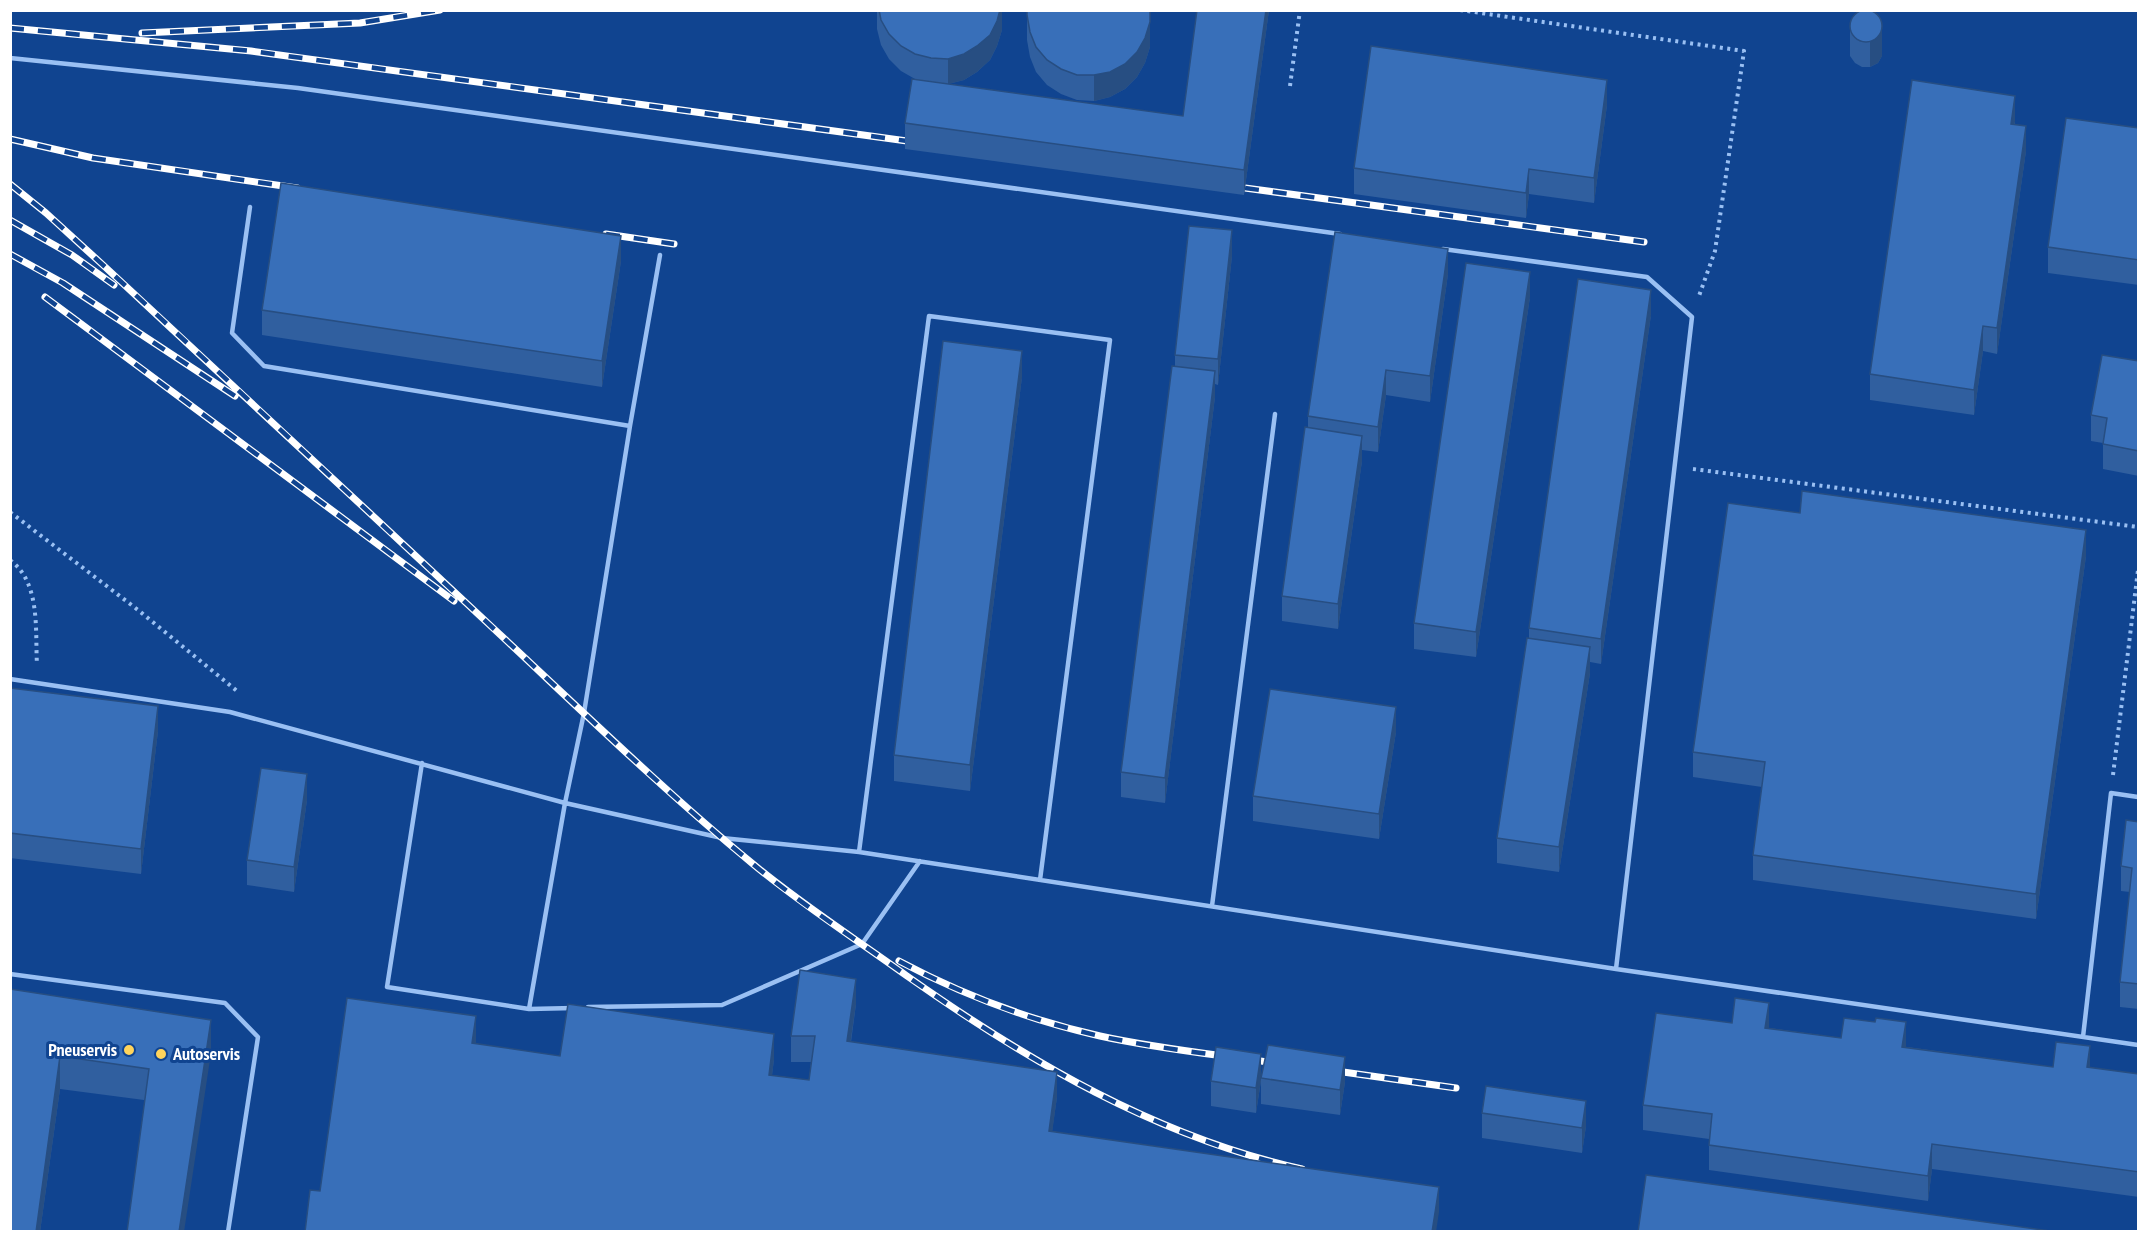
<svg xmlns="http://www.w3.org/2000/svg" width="2149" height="1242" viewBox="0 0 2149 1242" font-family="'PT Sans Narrow',sans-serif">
	<rect width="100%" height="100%" fill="#104490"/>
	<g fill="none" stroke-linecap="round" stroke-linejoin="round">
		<!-- path -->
		<path stroke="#9ac0f3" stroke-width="4" stroke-dasharray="3 4.5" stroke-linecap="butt" d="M1460 10 1744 51 1715 251 1699 296
			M1290 86 1300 10
			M1693 469 2138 527
			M10 512 138 610 237 691
			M10 560C41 583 35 630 37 665
			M2113 775 2138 570"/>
		<!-- service -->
		<path stroke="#9ac0f3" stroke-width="4.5" d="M10 58 298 88 1340 234
			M250 207 232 333 264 366 630 426
			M10 679 230 712 565 803 722 838 859 852 1616 969 1692 317 1647 277 1443 249
			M422 763 387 987 529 1009 574 1008
			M859 852 929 316 1110 340 1040 880
			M1212 906 1275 414
			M1616 969 2138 1045
			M10 974 225 1003 258 1037 228 1232
			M588 1007 722 1005 862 944 920 861
			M529 1009 565 803 584 713 630 426 660 255
			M2083 1037 2111 793 2138 797"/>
		<!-- rail casing -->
		<g stroke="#fff" stroke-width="7">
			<path id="rail" d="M10 28 251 51 907 141
				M142 33 360 23 440 10
				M10 139 93 158 297 188
				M10 184 46 213 103 265C233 385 363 507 493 628 579 708 663 790 753 864 802 905 856 939 907 976 1028 1061 1157 1137 1302 1169
				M1245 188 1644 242
				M10 220 72 255 114 285
				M606 234 674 244
				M10 254 63 283 235 396
				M45 297 454 601
				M899 961C963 995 1029 1020 1100 1036 1159 1049 1221 1055 1281 1064
				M1329 1070 1456 1088"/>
		</g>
		<!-- rail -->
		<use href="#rail" stroke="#104490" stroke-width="4.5" stroke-dasharray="14" stroke-linecap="butt"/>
	</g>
	<!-- wall -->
	<path fill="#305f9f" d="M877 10H1002V30L997 46 990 60 977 72 964 80 948 84 1183 116 1197 10H1269L1244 195 905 149V123L915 79 901 71 889 59 881 45 877 29Z
		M1027 15 1150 47 1145 63 1137 77 1125 89 1110 97 1094 101 1077 100 1061 94 1047 85 1036 72 1030 57 1027 40Z
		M1882 21V56L1878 63 1870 67H1862L1855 63 1850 56V23Z
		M1607 105 1594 203 1529 194 1526 218 1354 194V168Z
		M2015 121V124L2026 151 1997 354 1983 351 1974 415 1870 400V374Z
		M2139 128V285L2048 273V247Z
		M1232 256 1218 385 1215 384V397L1165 803 1121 797V772L1175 366V355Z
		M621 261 602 387 262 335V310Z
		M1448 274 1430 402 1386 395 1378 452 1362 450V461L1338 629 1282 621V596L1308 428V416Z
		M1530 297 1476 657 1414 649V623Z
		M1651 315 1601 664 1590 662V673L1559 872 1497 863V838L1529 638V628Z
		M2139 361V476L2103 469V443L2091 441V415Z
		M1022 377 970 791 894 781V755Z
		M2086 556 2036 919 1753 880V855L1762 787 1693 777V752Z
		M10 688 158 731 141 874 10 858Z
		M1396 732 1379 839 1253 821V796Z
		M307 800 294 892 247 885V860Z
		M2139 822V1009L2120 1007V982L2130 892 2121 891V866Z
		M10 989 211 1053 144 1100 60 1089 40 1232H10Z
		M856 1004 851 1042 1057 1097 1052 1131 1439 1212 320 1191 476 1042V1044L560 1056 774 1059 772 1075 809 1080 811 1062H791V1036Z
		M1769 1028 2053 1067 2090 1068 2139 1074V1197L1932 1169 1928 1201 1709 1170V1139L1643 1130V1105Z
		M1261 1077 1345 1082 1340 1115 1261 1104V1081L1256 1113 1211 1106V1081Z
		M1482 1113 1586 1126 1582 1153 1482 1138Z"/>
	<!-- shaded-wall -->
	<path fill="#274e82" d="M1000 10H1002V30L997 46 990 60 977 72 964 80 948 84V59Z
		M1266 10H1269L1244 195V170Z
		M1150 22V47L1145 63 1137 77 1125 89 1110 97 1094 101V75Z
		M1882 30V56L1878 63 1870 67V42Z
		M1607 80V105L1594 203V178Z
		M2015 96V121L2011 149V124Z
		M2026 126V151L1997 354V328Z
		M1529 169V194L1526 218V193Z
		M1232 230V256L1218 385V359Z
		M621 236V261L602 387V361Z
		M1448 249V274L1430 402V376Z
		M1530 272V297L1476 657V632Z
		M1651 290V315L1601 664V639Z
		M1983 326V351L1974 415V390Z
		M1022 351V377L970 791V765Z
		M1386 370V395L1378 452V427Z
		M1215 371V397L1165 803V778Z
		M1362 436V461L1338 629V604Z
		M2086 530V556L2036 919V894Z
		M1590 647V673L1559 872V847Z
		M158 706V731L141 874V849Z
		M1396 707V732L1379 839V814Z
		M307 774V800L294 892V867Z
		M856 979V1004L847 1066V1041Z
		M1769 1003V1028H1765Z
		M476 1016V1042L472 1069V1043Z
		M211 1020V1053L184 1232H179Z
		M1906 1022V1047H1902Z
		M774 1034V1059L769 1100V1075Z
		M2090 1046V1071L2087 1067Z
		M1261 1054V1080L1256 1113V1088Z
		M60 1056V1089L40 1232H36Z
		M1345 1057V1082L1340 1115V1090Z
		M1057 1072V1097L1049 1156V1131Z
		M1586 1101V1126L1582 1153V1128Z
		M1932 1144V1169L1928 1201V1176Z
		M1439 1187V1212L1436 1232H1432Z"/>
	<!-- building -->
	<path fill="#386fb9" stroke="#274e82" stroke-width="1.5" d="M1850 26a16 16 0 1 1 32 0a16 16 0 1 1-32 0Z
		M879 10H1000L997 21 990 35 977 46 964 54 948 59 931 58 915 54 901 46 889 34 881 20Z
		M1027 10H1150V22L1145 38 1137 52 1125 64 1110 72 1094 75H1077L1061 69 1047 60 1036 47 1030 32 1027 15Z
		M1197 10H1266L1244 170 905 123 912 79 1183 116Z
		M1371 46 1607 80 1594 178 1529 169 1526 193 1354 168Z
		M1912 80 2015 96 2011 124 2026 126 1997 328 1983 326 1974 390 1870 374Z
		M2066 118 2139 128V260L2048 247Z
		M281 183 621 236 602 361 262 310Z
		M1189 226 1232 230 1218 359 1175 355Z
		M1335 232 1448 249 1430 376 1386 370 1378 427 1308 416Z
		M1466 263 1530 272 1476 632 1414 623Z
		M1578 279 1651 290 1601 639 1529 628Z
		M943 341 1022 351 970 765 894 755Z
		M2102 355 2139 361V451L2103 444 2107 418 2091 415Z
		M1172 366 1215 371 1165 778 1121 772Z
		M1305 427 1362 436 1338 604 1282 596Z
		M1802 491 2086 530 2036 894 1753 855 1765 762 1693 752 1728 503 1800 513Z
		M1527 638 1590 647 1559 847 1497 838Z
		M10 688 158 706 141 849 10 833Z
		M1270 689 1396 707 1379 814 1253 796Z
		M261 768 307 774 294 867 247 860Z
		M2126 820 2139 822V984L2120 982 2132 868 2121 866Z
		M800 970 856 979 847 1041 1057 1072 1049 1131 1439 1187 1432 1232H305L310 1190 320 1191 347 998 476 1016 472 1043 560 1056 568 1004 774 1034 769 1075 809 1080 815 1036H791Z
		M10 989 211 1020 179 1232H127L149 1069 60 1056 36 1232H10Z
		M1735 998 1769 1003 1765 1028 1841 1038 1844 1018 1875 1022 1876 1018 1906 1022 1902 1047 2053 1067 2056 1042 2090 1046 2087 1067 2139 1074V1172L1932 1144 1928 1176 1709 1145 1712 1114 1643 1105 1656 1013 1732 1023Z
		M1268 1045 1345 1057 1340 1090 1261 1078Z
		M1216 1047 1261 1054 1256 1088 1211 1081Z
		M1486 1086 1586 1101 1582 1128 1482 1113Z
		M1646 1175 2057 1232H1638Z"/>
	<!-- markers -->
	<g fill="#ffd45c" stroke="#104490" stroke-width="2">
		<circle cx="129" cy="1050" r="6"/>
		<circle cx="161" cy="1054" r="6"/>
	</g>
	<g text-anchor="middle" stroke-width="6" stroke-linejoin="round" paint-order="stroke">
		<!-- poi labels -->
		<g font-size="18" font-weight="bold" fill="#fff" stroke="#104490" text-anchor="end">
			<text x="117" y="1056">Pneuservis</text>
			<text x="173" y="1060" text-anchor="start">Autoservis</text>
		</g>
	</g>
	<!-- border -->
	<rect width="2149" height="1242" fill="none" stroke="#ffffff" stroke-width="24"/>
</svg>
